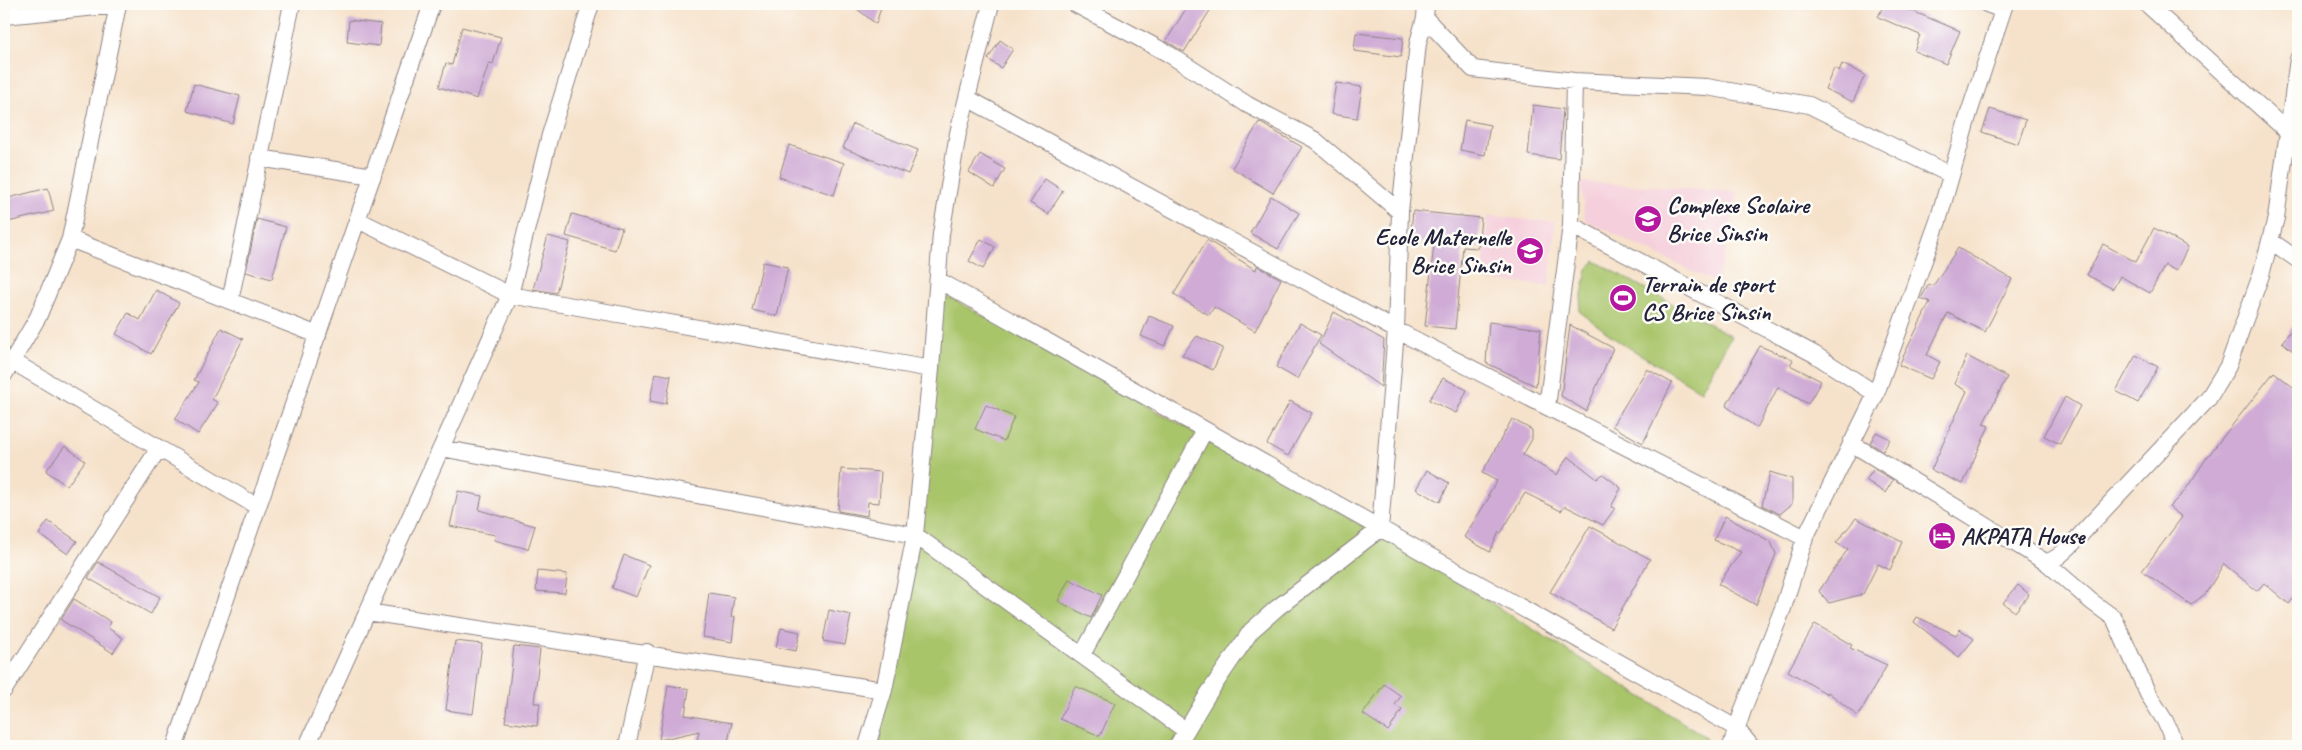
<svg xmlns="http://www.w3.org/2000/svg" width="2302" height="750" viewBox="0 0 2302 750" font-family="Caveat,sans-serif">
	<rect width="100%" height="100%" fill="#fdfcf7"/>
	<filter id="ink" filterUnits="userSpaceOnUse"><feTurbulence type="fractalNoise" baseFrequency=".02" numOctaves="2"/><feDisplacementMap in="SourceGraphic" scale="10" xChannelSelector="R" yChannelSelector="G"/><feConvolveMatrix kernelMatrix="1 2 1 2 8 2 1 2 1" color-interpolation-filters="sRGB"/></filter>
	<filter id="wash" filterUnits="userSpaceOnUse"><feTurbulence type="fractalNoise" baseFrequency=".0096" numOctaves="4" result="noise"/><feDisplacementMap in="SourceGraphic" scale="20" xChannelSelector="R" yChannelSelector="G"/><feGaussianBlur stdDeviation="1.12" result="paint"/><feColorMatrix in="noise" values="0 0 0 0 0 0 0 0 0 0 0 0 0 0 0 0 0 1.4 0 .05"/><feComposite in="paint" operator="in"/></filter>
	<g filter="url(#wash)">
		<rect width="100%" height="100%" fill="#f6e2cb"/>
		<!-- built -->
		<path fill="#f5cfdc" d="M1581 182 1739 192 1717 283 1585 220Z
			M1488 216 1555 222 1549 286 1482 280Z"/>
		<!-- green -->
		<path fill="#a9c56b" stroke="#667453" d="M1595 261 1731 336 1701 391 1618 341 1579 311 1587 269Z
			M940 292 1382 535 1706 737 1703 746H879Z"/>
		<g id="blocks">
			<!-- building -->
			<path fill="#cfabd6" d="M851 4H882L876 24Z
				M1189 4H1214L1184 52 1166 41Z
				M1884 4H1907L1905 8 1960 31 1946 64 1914 51 1920 35 1878 17Z
				M349 20 381 24 379 46 347 42Z
				M462 27 501 37 493 64 489 63 477 99 439 87 446 63 452 65Z
				M1356 33 1403 38 1401 57 1354 51Z
				M1000 40 1013 49 1001 68 988 59Z
				M1842 64 1865 75 1853 102 1825 89 1834 68 1839 71Z
				M1336 83 1362 87 1357 118 1331 114Z
				M194 84 240 96 233 124 187 111Z
				M1533 105 1563 109 1559 159 1528 155Z
				M1990 109 2026 120 2018 144 1982 132Z
				M1465 120 1490 125 1485 155 1460 150Z
				M1259 122 1302 147 1273 193 1232 168Z
				M853 124 918 150 908 174 843 148Z
				M789 145 844 163 834 195 779 177Z
				M980 154 1005 169 994 188 969 172Z
				M1045 179 1063 191 1048 214 1030 203Z
				M48 188 54 211 4 223V199Z
				M1271 196 1299 213 1278 249 1250 233Z
				M1413 211 1481 218 1478 248 1463 247 1455 329 1425 326 1434 244 1410 241Z
				M572 214 622 228 615 250 566 236Z
				M257 219 286 227 272 279 246 272Z
				M2154 228 2188 247 2176 271 2165 265 2150 293 2120 276 2113 289 2087 275 2103 244 2136 262Z
				M548 236 570 242 556 293 533 289Z
				M981 239 995 247 983 269 969 261Z
				M1207 240 1256 270 1257 266 1281 279 1255 331 1214 307 1209 315 1174 294Z
				M1958 248 2012 279 1985 332 1948 313 1927 355 1940 362 1931 379 1899 365 1930 302 1921 298 1929 284 1933 286Z
				M763 262 788 267 777 316 752 310Z
				M156 290 179 303 151 354 116 334 128 313 140 320Z
				M1334 312 1384 340 1381 387 1319 344Z
				M1149 316 1174 326 1165 346 1141 336Z
				M2298 321V355L2282 342Z
				M1489 322 1541 329 1536 386 1486 363Z
				M1300 323 1321 335 1297 379 1276 367Z
				M1570 325 1613 348 1586 411 1561 396Z
				M221 328 243 339 212 399 218 403 198 434 175 419 199 382 194 380Z
				M1197 336 1223 348 1213 370 1182 355Z
				M1760 346 1793 360 1790 365 1821 381 1808 404 1778 387 1757 428 1726 406Z
				M2136 355 2158 367 2138 403 2116 391Z
				M1967 356 2007 377 1983 424 1989 426 1963 484 1931 470 1967 391 1954 384Z
				M1647 369 1672 383 1643 443 1612 426Z
				M2274 372 2298 391V592L2289 604 2264 583 2257 591 2224 564 2206 593 2191 605 2142 571 2182 517 2169 507 2184 492 2208 456Z
				M655 373 671 376 666 404 650 401Z
				M1443 378 1467 390 1456 413 1429 400Z
				M2065 397 2080 406 2060 444 2044 436Z
				M1290 401 1312 413 1288 456 1267 444Z
				M986 405 1014 417 1004 441 975 429Z
				M1512 419 1532 430V439L1523 455 1557 475 1568 456 1597 479 1603 474 1621 488 1611 507 1615 508 1603 525 1565 506 1561 511 1525 493 1501 533 1499 532 1490 552 1464 537 1490 496 1488 495 1497 481 1482 473Z
				M1876 432 1890 439 1883 451 1870 443Z
				M65 446 85 461 67 486 46 471Z
				M841 469 881 472 879 503 868 502 867 516 838 511Z
				M1874 469 1893 480 1885 493 1866 480Z
				M1427 470 1449 483 1440 502 1416 489Z
				M1770 472 1792 479V504L1780 514 1762 505Z
				M458 491 482 496 479 510 535 526 528 549 494 540 495 535 450 526Z
				M1725 516 1771 542 1776 554 1756 605 1718 584 1741 552 1714 540Z
				M1856 518 1902 542 1890 570 1878 564 1863 594 1829 603 1819 591 1848 549 1836 543Z
				M48 521 77 541 68 554 39 534Z
				M1590 526 1650 559 1611 628 1550 592Z
				M624 555 649 565 636 597 612 588Z
				M98 562 160 597 151 614 88 578Z
				M538 571 567 574 565 593 536 591Z
				M1069 579 1102 595 1091 618 1058 601Z
				M2018 585 2029 594 2015 612 2003 603Z
				M709 593 734 597 731 618 735 616 732 642 703 637Z
				M74 599 111 622 108 628 123 638 113 653 61 620Z
				M829 610 851 615 845 645 823 641Z
				M1917 617 1956 635 1960 629 1974 639 1959 657 1914 622Z
				M1815 624 1852 645 1850 648 1887 665 1858 716 1828 692 1827 694 1788 671Z
				M781 628 800 632 796 651 776 647Z
				M455 641 482 644 473 714 446 710Z
				M514 646 540 649 534 703H540L537 726 505 722Z
				M1384 684 1401 696 1395 705 1402 710 1388 731 1363 714Z
				M668 685 689 689 685 715 732 723 727 746H696L699 731 659 740Z
				M1075 686 1115 703 1100 736 1060 719Z"/>
		</g>
	</g>
	<g filter="url(#ink)">
		<use href="#blocks" fill-opacity="0" stroke="#8c8283" stroke-width="1"/>
		<g fill="none" stroke-linecap="round" stroke-linejoin="round">
			<!-- minor casing -->
			<g stroke="#8c8283" stroke-width="18">
				<path id="minor" d="M1075 4 1167 53 1248 105 1315 140 1400 212
					M1426 4 1425 18 1473 69 1574 81 1707 87 1809 105 1951 175
					M1987 4 2003 10
					M2147 4 2288 132
					M4 16 118 5 70 239 38 317 4 375
					M967 98 1396 330 1805 538
					M259 158 373 176
					M358 220 510 295 931 369
					M1571 225 1814 354 1876 394
					M70 239 318 335
					M2271 241 2298 260
					M938 280 1736 728 1751 746
					M230 301 292 4
					M4 360 12 361 258 507
					M1547 407 1571 225 1574 81
					M1851 443 2047 563
					M441 448 915 535 1185 730
					M367 612 884 690
					M1082 655 1205 430
					M4 690 159 448
					M175 746 432 4
					M307 746 510 295 550 135 591 4
					M627 746 647 652
					M867 746 884 690 915 535 931 369 941 234 958 133 991 4
					M1177 746 1208 694 1251 631 1277 608 1380 529 1396 330 1400 212 1418 43 1425 18
					M1731 746 1744 707 1783 608 1805 538 1876 394 1938 221 1969 113 2005 4
					M2176 746 2165 721 2148 694 2114 618 2092 602 2047 563 2059 556 2070 546 2208 399 2228 366 2261 275 2276 218 2298 59"/>
			</g>
			<!-- minor -->
			<use href="#minor" stroke="#fff" stroke-width="16"/>
		</g>
	</g>
	<!-- icons -->
	<defs>
		<g id="school-disc" transform="scale(1.4375)"><circle r="9.5" fill="#b5179e" stroke="#fdfcf7"/><path d="M0-5L7-2L0 1L-7-2ZM-4 1L0 2.5L4 1V4Q0 6-4 4Z" fill="#fff"/></g>
		<g id="stadium-disc" transform="scale(1.4375)"><circle r="9.5" fill="#b5179e" stroke="#fdfcf7"/><path d="M0-5a6.5 5 0 1 0 0 10a6.5 5 0 1 0 0-10ZM-3.5-1.8h7v3.6h-7Z" fill="#fff"/></g>
		<g id="hotel-disc" transform="scale(1.4375)"><circle r="9.5" fill="#b5179e" stroke="#fdfcf7"/><path d="M-6-4.5h1.5V1H6V5H4.5V3h-9V5H-6ZM-4 0a1.8 1.8 0 1 1 3.6 0ZM.5 0V-2.5h3Q6-2.5 6 0Z" fill="#fff"/></g>
	</defs>
	<g fill-rule="evenodd">
		<use href="#school-disc" x="1648" y="219"/>
		<use href="#school-disc" x="1530" y="251"/>
		<use href="#stadium-disc" x="1623" y="298"/>
		<use href="#hotel-disc" x="1942" y="536"/>
	</g>
	<g text-anchor="middle" stroke-width="5" stroke-linejoin="round" paint-order="stroke">
		<!-- poi labels -->
		<g font-size="24" font-weight="bold" fill="#22223b" stroke="#fdfcf7" text-anchor="start">
			<text x="1667" y="213">Complexe Scolaire<tspan x="1667" dy="28">Brice Sinsin</tspan></text>
			<text x="1511" y="245" text-anchor="end">Ecole Maternelle<tspan x="1511" dy="28">Brice Sinsin</tspan></text>
			<text x="1642" y="292">Terrain de sport<tspan x="1642" dy="28">CS Brice Sinsin</tspan></text>
			<text x="1961" y="544">AKPATA House</text>
		</g>
	</g>
	<!-- margin -->
	<rect width="2302" height="750" fill="none" stroke="#fdfcf7" stroke-width="20"/>
</svg>
